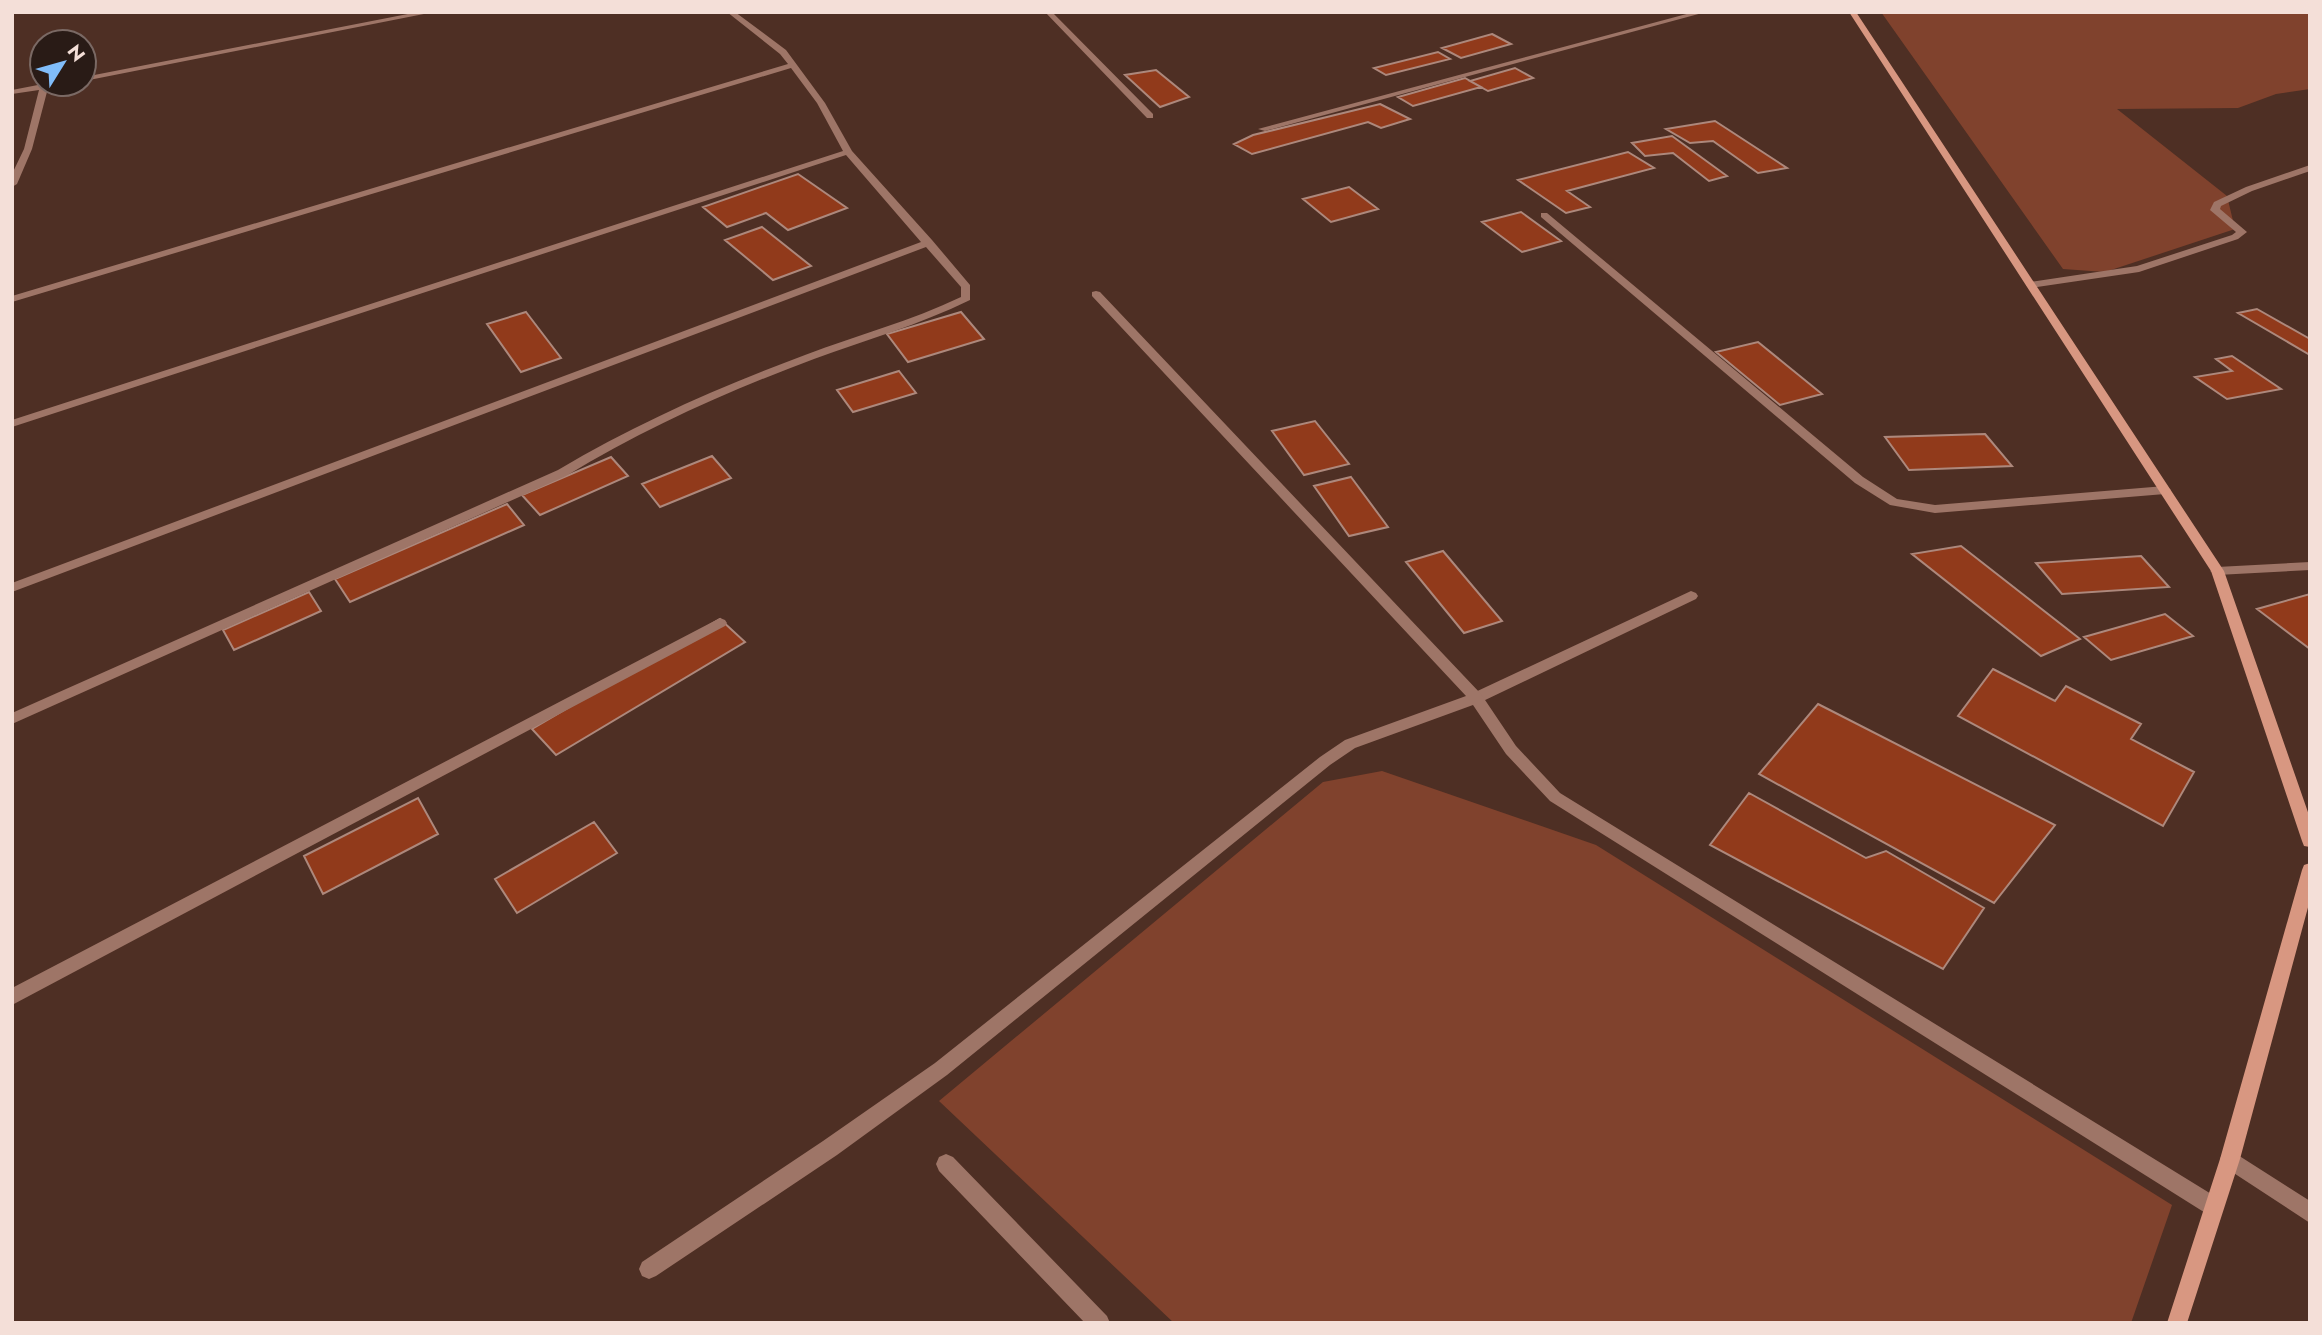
<svg xmlns="http://www.w3.org/2000/svg" width="2322" height="1335" viewBox="0 0 2322 1335" font-family="Jost,sans-serif">
	<rect width="100%" height="100%" fill="#4e2f24"/>
	<!-- green -->
	<path fill="#80422d" d="M1881 12H2310V89L2276 94 2238 108 2117 109 2227 196 2235 229 2105 272 2063 269Z
		M1382 771 1596 845 2172 1205 2131 1323H1174L939 1101 1323 782Z"/>
	<!-- building -->
	<path fill="#913a1b" stroke="#ad887c" stroke-width="2" d="M1492 34 1511 44 1461 58 1442 48Z
		M1438 52 1450 59 1386 75 1374 68Z
		M1515 68 1533 78 1488 91 1470 81Z
		M1156 70 1189 97 1160 107 1125 75Z
		M1465 78 1481 87 1413 106 1398 97Z
		M1380 104 1410 119 1381 128 1368 122 1252 154 1234 144 1253 135Z
		M1715 121 1787 168 1758 173 1713 141 1690 143 1666 129Z
		M1672 136 1727 176 1709 181 1673 153 1645 156 1632 143Z
		M1628 152 1654 168 1567 191 1590 207 1566 213 1518 180Z
		M798 174 847 208 788 230 766 213 727 227 703 207Z
		M1349 187 1378 209 1331 222 1303 199Z
		M1521 212 1561 241 1522 252 1482 222Z
		M762 227 811 266 773 280 725 240Z
		M2257 309 2310 339V355L2238 313Z
		M526 312 561 358 521 372 487 324Z
		M961 312 984 339 908 362 887 334Z
		M1758 342 1822 394 1780 405 1716 352Z
		M2232 356 2281 389 2227 399 2195 377 2232 371 2216 359Z
		M899 371 916 393 853 412 837 390Z
		M1315 421 1349 464 1304 475 1272 431Z
		M1985 434 2012 466 1909 470 1885 437Z
		M712 456 731 478 660 507 642 484Z
		M611 457 628 476 540 515 522 495Z
		M1351 477 1388 527 1349 536 1314 486Z
		M507 504 524 525 350 602 335 579Z
		M1961 546 2080 639 2041 656 1912 554Z
		M1443 551 1502 621 1464 633 1406 562Z
		M2141 556 2169 587 2062 594 2036 563Z
		M309 592 321 611 234 650 223 630Z
		M2310 594V649L2257 609Z
		M2165 614 2193 636 2111 660 2084 637Z
		M720 619 745 642 556 755 532 729Z
		M1993 669 2055 701 2066 686 2141 724 2131 739 2194 772 2163 826 1958 716Z
		M1818 704 2055 825 1994 903 1759 774Z
		M1749 793 1866 858 1886 851 1984 908 1943 969 1710 845Z
		M418 798 438 834 323 894 304 856Z
		M594 822 617 853 517 913 495 879Z"/>
	<g fill="none" stroke-linecap="round" stroke-linejoin="round">
		<!-- lane -->
		<path fill="#9e7567" fill-rule="evenodd" d="M1691 591 1696 593 1698 596 1696 599 1481 702H1471L1469 698 1471 694Z
			M946 1154 953 1157 1107 1316 1110 1323H1085L939 1171 936 1164 939 1157Z"/>
		<!-- street -->
		<path fill="#9e7567" fill-rule="evenodd" d="M418 12H434L84 81V77Z
			M727 12H735L786 50 825 103 852 151 932 240 970 285V300C919 325 866 340 814 359 728 391 645 428 566 476L12 724V713L558 470C637 423 719 387 805 355 857 335 911 321 961 297V287L926 247 12 592V583L921 242 846 155 12 427V420L843 151 817 103 791 68 12 302V296L788 64 780 54Z
			M1045 12H1052L1153 114V118H1147Z
			M1694 12H1706L1265 131 1258 129Z
			M43 84H61L48 88 32 149 17 184 12 187V174L24 149 39 90 12 94V90Z
			M2310 165V171L2252 191 2221 206 2220 209 2247 232 2238 239 2139 272 2031 288 2026 285 2031 282 2137 266 2232 235 2236 232 2210 210 2214 202 2246 187Z
			M1541 213H1547L1863 477 1897 499 1935 505 2165 486 2171 490 2165 494 1935 513 1890 505 1855 483 1541 217Z
			M1096 291 1100 292 1481 694 1516 746 1560 793 2221 1200 2224 1207 2221 1214 2214 1217 2207 1214 1550 801 1506 754 1473 705 1355 748 1330 765 947 1075 837 1155 656 1276 649 1279 642 1276 639 1269 642 1262 823 1141 935 1063 1320 757 1345 740 1466 696 1092 296V292Z
			M2310 562V570L2217 575 2210 571 2217 567Z
			M720 618 725 620 727 623 725 626 12 1005V988Z
			M2230 1150 2310 1201V1223L2223 1166 2220 1159 2223 1152Z"/>
		<!-- secondary -->
		<path fill="#d89781" fill-rule="evenodd" d="M1849 12H1856L2224 571 2310 818V847L2304 846 2302 841 2211 571Z
			M2310 863V900L2240 1159 2187 1323H2167L2220 1159 2302 870 2304 865Z"/>
	</g>
	<!-- border -->
	<rect width="2322" height="1335" fill="none" stroke="#f4dfd8" stroke-width="28"/>
	<!-- north arrow -->
	<g transform="translate(63 63) rotate(53)"><circle r="33" fill="#291b16" stroke="#7a6964" stroke-width="2"/>
	<path d="M0-5L12 26L0 18L-12 26Z" fill="#80bdfa"/>
	<text y="-10" font-size="19" font-weight="bold" text-anchor="middle" fill="#f4dfd8">N</text>
	</g>
</svg>
